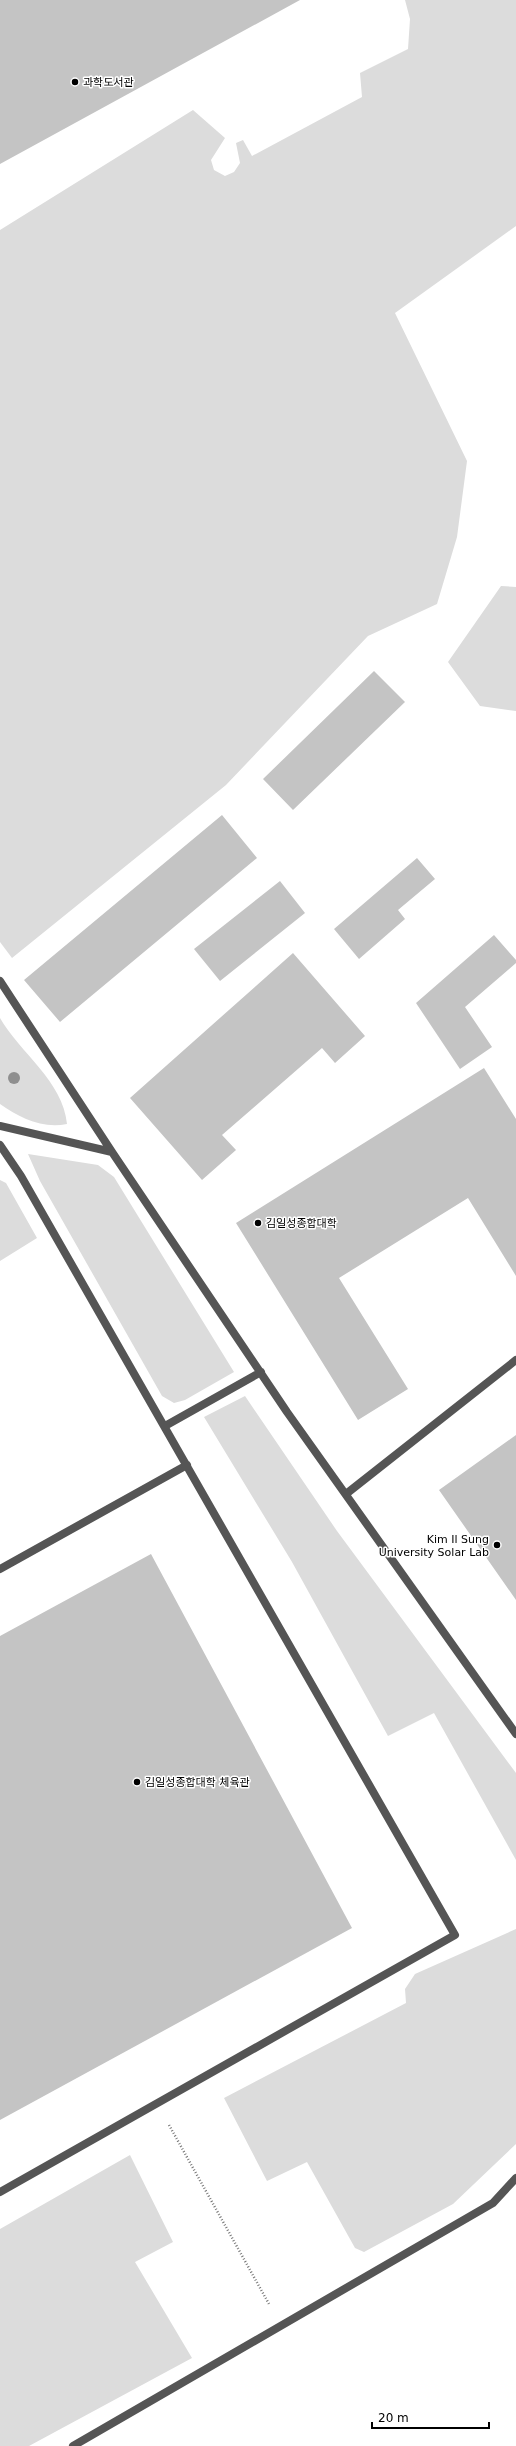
<svg xmlns="http://www.w3.org/2000/svg" width="516" height="2446" viewBox="0 0 516 2446" font-family="'DejaVu Sans','Noto Sans KR',sans-serif">
	<rect width="100%" height="100%" fill="#fff"/>
	<!-- green -->
	<path fill="#dcdcdc" d="M405 0H516V226L395 313 467 461 457 537 437 604 368 636 226 785 12 958 0 942V230L193 110 225 138 211 160 214 170 225 176 234 172 240 163 236 143 243 140 252 156 362 97 360 73 408 49 410 19Z
		M501 586 516 587V711L480 706 448 662Z
		M0 1018C20 1053 63 1081 67 1124 42 1129 20 1118 0 1104Z
		M28 1154 98 1165 114 1177 234 1372 185 1400 174 1403 162 1396 40 1181Z
		M0 1180 6 1183 37 1238 0 1261Z
		M245 1396 337 1531 516 1773V1860L434 1713 388 1736 292 1562 204 1417Z
		M516 1929V2144L453 2204 364 2252 355 2248 307 2162 267 2181 224 2098 406 2003 405 1989 415 1974Z
		M130 2155 173 2242 135 2262 192 2358 29 2446H0V2229Z"/>
	<!-- building -->
	<path fill="#c4c4c4" d="M0 0H300L0 164Z
		M374 671 405 702 293 810 263 779Z
		M222 815 257 858 60 1022 24 980Z
		M417 858 435 879 398 910 405 919 359 959 334 929Z
		M280 881 305 913 220 981 194 949Z
		M494 935 516 960V963L465 1007 492 1047 460 1069 416 1003Z
		M293 953 365 1036 335 1063 322 1048 222 1135 236 1150 202 1180 130 1098Z
		M484 1068 516 1119V1276L468 1198 339 1278 408 1389 358 1420 236 1223Z
		M516 1435V1600L439 1490Z
		M151 1554 352 1928 0 2120V1636Z"/>
	<g fill="none" stroke-linecap="round" stroke-linejoin="round">
		<!-- path -->
		<path stroke="#777" stroke-width="2.5" stroke-dasharray="1 2" stroke-linecap="butt" d="M169 2125 269 2304"/>
		<!-- lane -->
		<path stroke="#555" stroke-width="8" d="M0 981 112 1152
			M0 1126 112 1152 287 1412 516 1734
			M0 1145 21 1176 455 1935 0 2192
			M165 1426 261 1372
			M346 1494 516 1360
			M0 1569 187 1465
			M73 2446 493 2203 516 2178"/>
	</g>
	<!-- trees -->
	<circle fill="#8f8f8f" cx="14" cy="1078" r="6"/>
	<!-- markers -->
	<g fill="#000" stroke="#fff" stroke-width="1.5">
		<circle cx="75" cy="82" r="4"/>
		<circle cx="258" cy="1223" r="4"/>
		<circle cx="497" cy="1545" r="4"/>
		<circle cx="137" cy="1782" r="4"/>
	</g>
	<g text-anchor="middle" stroke-width="3" stroke-linejoin="round" paint-order="stroke">
		<!-- poi labels -->
		<g font-size="11" fill="#000" stroke="#fff" text-anchor="start">
			<text x="83" y="86">과학도서관</text>
			<text x="266" y="1227">김일성종합대학</text>
			<text x="489" y="1543" text-anchor="end">Kim Il Sung<tspan x="489" dy="13">University Solar Lab</tspan></text>
			<text x="145" y="1786">김일성종합대학 체육관</text>
		</g>
	</g>
	<!-- scale -->
	<path d="M372 2422v6h117v-6" fill="none" stroke="#000000" stroke-width="2"/>
	<text x="378" y="2422" font-size="12" fill="#000000" stroke="#ffffff" stroke-width="3" paint-order="stroke">20 m</text>
</svg>
